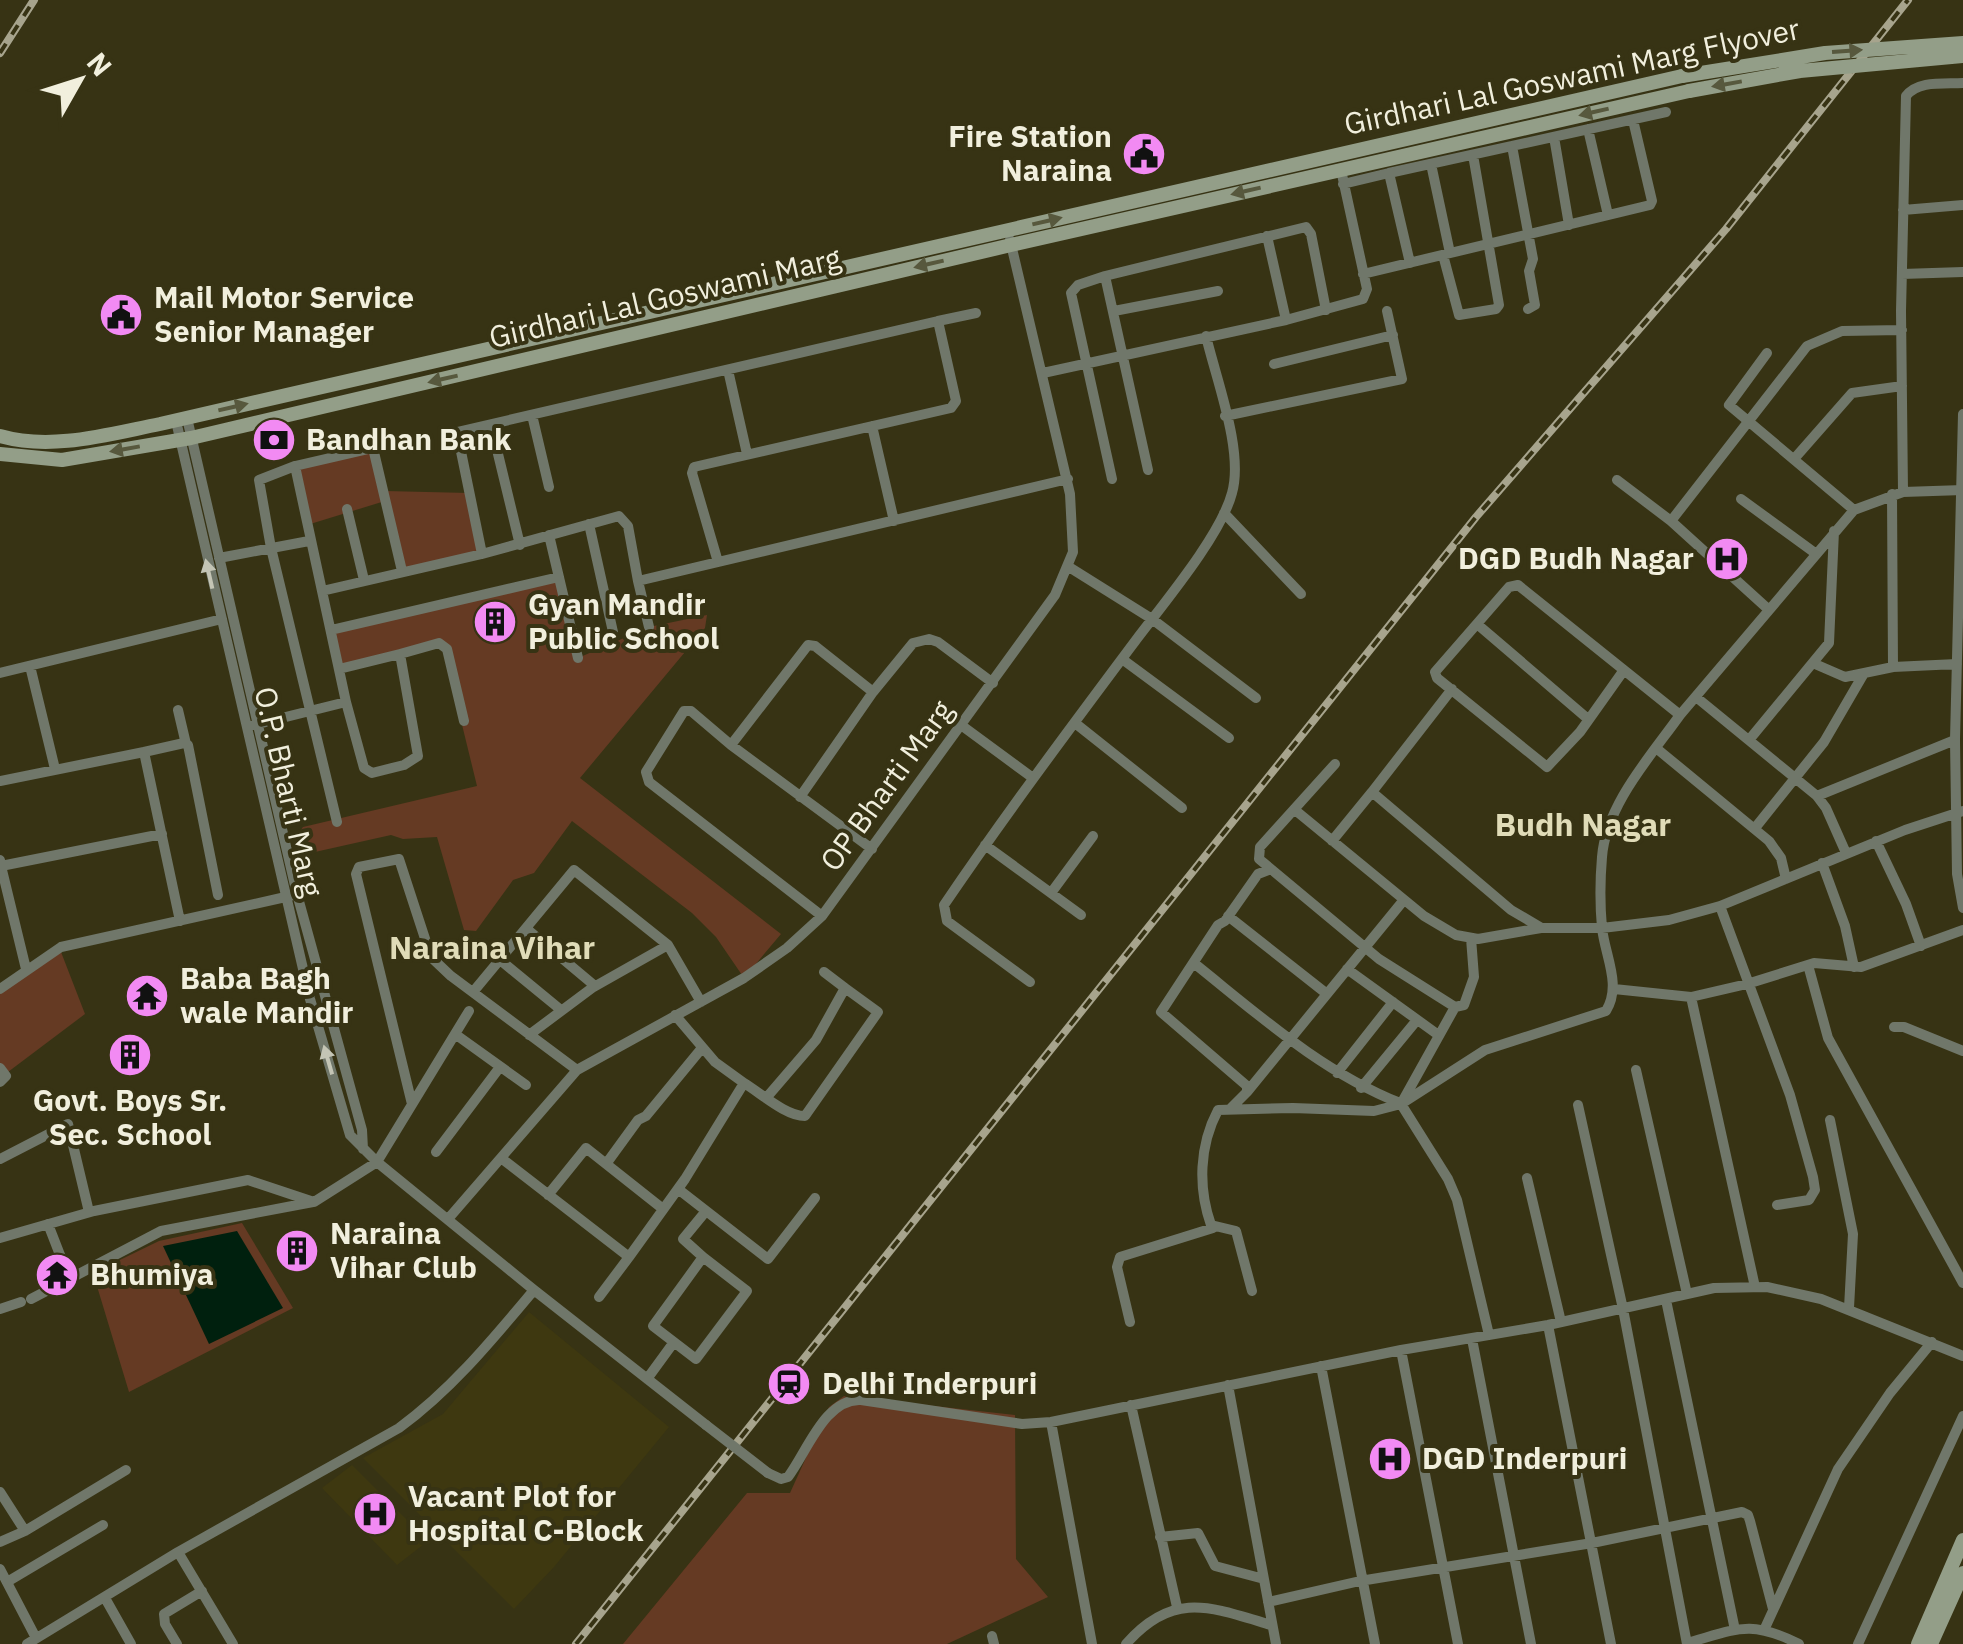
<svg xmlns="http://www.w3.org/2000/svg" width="1963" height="1644" viewBox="0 0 1963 1644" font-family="'IBM Plex Sans',sans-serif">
	<rect width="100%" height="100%" fill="#373314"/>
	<!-- built -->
	<path fill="#3e3810" d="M529 1312 669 1427 554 1567 514 1609 363 1458 443 1414Z
		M352 1465 428 1541 397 1565 322 1488Z"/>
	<!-- green -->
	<path fill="#653a23" d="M372 447 385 491 469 493 482 554 402 571 385 501 307 525 295 466Z
		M559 577 578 658 649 627 707 615 705 628 580 778 781 934 744 978 716 937 692 913 572 821 534 873 513 880 476 931 464 930 437 837 403 839 391 835 297 856V835L303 827 477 786 443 647 339 669 331 630Z
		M61 952 85 1014 0 1078V992Z
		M242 1223 293 1308 129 1392 93 1273 159 1241Z
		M844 1396 1015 1415 1016 1559 1048 1597 947 1644H623L747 1493H790L829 1407Z"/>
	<!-- water -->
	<path fill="#00200e" d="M237 1231 283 1308 209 1344 163 1246Z"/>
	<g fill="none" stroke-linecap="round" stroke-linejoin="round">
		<!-- street -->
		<path stroke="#70776a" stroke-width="10" d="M1588 129 1608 215
			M1554 137 1569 225
			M1512 146 1533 259 1529 271 1535 305 1528 309
			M1431 164 1450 253
			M1389 173 1666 112
			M1343 184 1389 173 1410 263
			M1903 210 1963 205
			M1267 236 1286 320
			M1443 255 1459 315 1496 309 1499 305 1473 155
			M1363 274 1650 205 1652 201 1633 120
			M1902 274 1963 272
			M1105 276 1078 285 1071 293 1112 479
			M1114 311 1218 291
			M1767 353 1729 405 1854 510
			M1274 364 1393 335
			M728 370 747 454
			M1043 373 1286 320 1363 299 1367 289 1341 170
			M1963 414 1955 740 1957 874 1963 908
			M532 415 549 487
			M1225 416 1402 379 1387 311
			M187 418 297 894 362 1130 363 1149
			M176 421 310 999 350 1135 377 1162 534 1290 706 1425
			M491 425 520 545
			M872 426 894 521
			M1794 459 1852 393 1902 386
			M295 466 346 702
			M1148 470 1105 276 1306 227 1311 234 1326 310
			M1617 480 1671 521
			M1903 492 1901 311 1906 96C1918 80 1944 84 1963 83
			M1892 494 1893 667 1957 664
			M1741 499 1815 553
			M347 509 364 580
			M1224 513 1301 594
			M589 524 613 632
			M549 535 578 658
			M219 558 309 541
			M718 562 692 473 694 467 951 408 956 401 938 321 976 313
			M1069 567 1152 619 1256 698
			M638 581 628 526 619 516 482 554 457 432 938 321
			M322 591 482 554
			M1768 609 1671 521 1807 346 1842 331 1902 330
			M1477 624 1588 719
			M649 627 638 581 1068 479
			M331 630 559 577
			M1122 659 1229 738
			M1815 664 1845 677 1893 667
			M30 666 55 769
			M339 669 400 654
			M1624 670 1580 732 1547 767 1437 678 1435 672 1509 587 1518 585 1680 715
			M0 673 222 619
			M1452 689 1372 792 1511 910 1540 927
			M1696 697 1817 796 1826 808 1846 853
			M178 710 186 744
			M1075 723 1182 808
			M254 725 346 702 364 768 372 773 404 765 418 756 400 654 439 643 447 649 464 721
			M961 725 1033 778
			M1749 740 1829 643 1834 531
			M731 745 808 645 815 646 873 692
			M1656 748 1769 841 1781 858 1786 879
			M144 752 184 743 188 745 218 895
			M1335 764 1260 847 1259 859 1379 959 1455 1007 1464 1005 1474 977 1471 938
			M0 781 144 752 180 921
			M1817 796 1955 740
			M800 797 873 692 913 643 929 639 938 642 993 683
			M1295 810 1424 916 1456 935 1478 939 1541 928H1602L1669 920 1720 906 1905 830 1963 811
			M337 822 271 548 259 480 295 466 373 448 402 571
			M1755 828 1824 742 1863 675
			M1332 841 1372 792
			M1876 841 1906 904 1921 946
			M985 845 1081 915
			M0 860 1 866 162 834
			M1822 863 1845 926 1854 967
			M1 866 26 969
			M1051 893 1093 836
			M1720 906 1790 1095 1813 1177 1815 1190 1809 1200 1777 1205
			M822 916 649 782 646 772 684 711H691L731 745 872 849
			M1228 916 1327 994
			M527 929 595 986
			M500 960 561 1010
			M1195 964C1260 1016 1322 1072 1400 1103
			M1808 965 1828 1038 1963 1283
			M1347 969 1437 1034
			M824 972 845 988
			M1030 982 947 921 944 905C1005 815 1071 727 1136 640 1164 603 1221 535 1232 493 1244 451 1216 379 1206 336
			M0 989 61 947 290 896
			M1614 989 1691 997 1755 1287
			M473 992 574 870 668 945 701 1002
			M1691 997 1747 984 1814 963 1861 967 1963 930
			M1894 1027H1904L1963 1051
			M455 1034 526 1085
			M529 1035 592 988 668 945
			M0 1068 6 1076 0 1082
			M1636 1070 1687 1294
			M1337 1073 1393 1002
			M744 1083C762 1094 786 1116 805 1116L878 1012 845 988 816 1040 767 1097
			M1361 1088 1417 1020
			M1247 1092 1403 901
			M412 1104 356 874 359 867 399 859 431 957 451 976 577 1070
			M1578 1105 1623 1309 1687 1644
			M1231 1108 1247 1092V1086L1161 1012 1218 925 1225 921 1258 874 1271 869
			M1830 1120 1853 1234 1849 1308
			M436 1152 500 1067
			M501 1158 629 1257 685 1179 744 1083 715 1062 675 1015
			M0 1159 68 1124 89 1212
			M606 1164 638 1120 646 1116 702 1048
			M1527 1178 1561 1322
			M678 1189 768 1259 815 1198
			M548 1195 586 1148 663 1209
			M448 1219 577 1070 744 978 787 948 822 916 1055 595 1073 552 1070 494 1010 240
			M48 1224 69 1278
			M0 1238 94 1211 248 1180 314 1202 377 1162 469 1011
			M703 1257 747 1291 696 1359 653 1326Z
			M703 1257 683 1239 706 1211
			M1252 1291 1236 1231 1211 1225C1198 1188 1199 1146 1218 1110L1293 1108 1374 1111 1401 1104 1455 1007
			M599 1297 629 1257
			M31 1299 161 1231 313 1202
			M1666 1300 1735 1630
			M0 1309 21 1302
			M1130 1322 1117 1267 1120 1257 1213 1228
			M1548 1325 1611 1644
			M1489 1335 1457 1200 1448 1179 1401 1104 1485 1050 1606 1011C1622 985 1605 956 1602 928 1600 906 1600 880 1602 857 1606 805 1650 757 1680 715L1854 510 1903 492 1963 490
			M1472 1339 1531 1644
			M1401 1350 1458 1644
			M1321 1366 1375 1644
			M647 1379 674 1342
			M1228 1385 1276 1644
			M1131 1405 1177 1607
			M1051 1422 1092 1644
			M768 1473 781 1479 788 1477C807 1452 825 1398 861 1400L1022 1424 1051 1422 1401 1350 1548 1325 1714 1288 1767 1287 1821 1299 1963 1356
			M0 1492 25 1531 0 1542
			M25 1531 126 1470
			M1160 1537 1198 1533 1215 1566 1264 1579
			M178 1552 233 1644
			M0 1569 36 1638
			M7 1582 103 1525
			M105 1598 131 1644
			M1268 1602 1360 1581 1592 1543 1742 1512 1748 1515 1750 1521 1773 1609
			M1765 1628 1838 1469 1890 1393 1932 1342
			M992 1636 994 1644
			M1687 1643C1737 1629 1750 1619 1799 1644
			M27 1644 178 1552 399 1428C452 1389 492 1340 534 1290
			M177 1644 165 1624 164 1614 202 1591
			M1126 1644C1173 1590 1211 1607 1271 1625
			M1858 1644 1963 1416"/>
		<!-- secondary -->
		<path stroke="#939e88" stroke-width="14" d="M0 436C52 451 109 434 160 424L1682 76
			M0 454 62 460 191 438 1011 245 1689 91
			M1918 1644 1963 1540
			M1931 1644 1963 1573"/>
		<!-- rail casing -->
		<g stroke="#a7a48d" stroke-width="8">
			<path id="rail" d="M0 53 34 0
				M576 1644 1476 517 1726 229 1908 0"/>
		</g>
		<!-- rail -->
		<use href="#rail" stroke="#373314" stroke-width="4" stroke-dasharray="11" stroke-linecap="butt"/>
		<!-- street-bridge -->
		<path stroke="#70776a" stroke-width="10" d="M706 1425 768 1473"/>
		<!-- secondary-bridge -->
		<path stroke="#939e88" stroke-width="14" d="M1682 76 1825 53 1963 43
			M1689 91 1800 71 1963 56"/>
	</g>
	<!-- one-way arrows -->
	<defs><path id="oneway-solid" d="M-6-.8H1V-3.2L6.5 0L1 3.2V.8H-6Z" transform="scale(2.5)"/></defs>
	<g fill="#57583d">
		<use href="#oneway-solid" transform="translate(1847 51) rotate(-4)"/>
		<use href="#oneway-solid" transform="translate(1727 84) rotate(170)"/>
		<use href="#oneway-solid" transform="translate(1594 112) rotate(167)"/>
		<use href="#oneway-solid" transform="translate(1246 191) rotate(167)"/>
		<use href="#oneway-solid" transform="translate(1047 221) rotate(-13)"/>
		<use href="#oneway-solid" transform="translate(929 264) rotate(167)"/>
		<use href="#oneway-solid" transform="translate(443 379) rotate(167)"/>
		<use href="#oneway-solid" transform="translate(233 407) rotate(-13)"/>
		<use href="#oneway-solid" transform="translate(125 449) rotate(170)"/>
	</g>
	<g fill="#c4c5b5">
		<use href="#oneway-solid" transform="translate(209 574) rotate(-103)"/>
		<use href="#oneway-solid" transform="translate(328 1060) rotate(-106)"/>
	</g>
	<!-- icons -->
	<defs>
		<g id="civic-disc" transform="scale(2.25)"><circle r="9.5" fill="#f28af3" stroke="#373314"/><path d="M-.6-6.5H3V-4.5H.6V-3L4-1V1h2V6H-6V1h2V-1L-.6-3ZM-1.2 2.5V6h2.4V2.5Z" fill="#111"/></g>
		<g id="bank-disc" transform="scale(2.25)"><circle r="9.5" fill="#f28af3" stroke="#373314"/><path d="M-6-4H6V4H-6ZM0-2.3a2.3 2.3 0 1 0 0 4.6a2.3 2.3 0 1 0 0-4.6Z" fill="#111"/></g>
		<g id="hospital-disc" transform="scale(2.25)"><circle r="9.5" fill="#f28af3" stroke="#373314"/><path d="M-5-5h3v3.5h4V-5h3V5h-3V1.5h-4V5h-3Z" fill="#111"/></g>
		<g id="building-disc" transform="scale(2.25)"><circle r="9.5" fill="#f28af3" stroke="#373314"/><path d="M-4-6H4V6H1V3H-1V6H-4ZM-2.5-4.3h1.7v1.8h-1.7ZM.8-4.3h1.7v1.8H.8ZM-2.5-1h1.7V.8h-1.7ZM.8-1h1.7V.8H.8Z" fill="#111"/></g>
		<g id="temple-disc" transform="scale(2.25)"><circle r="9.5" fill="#f28af3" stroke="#373314"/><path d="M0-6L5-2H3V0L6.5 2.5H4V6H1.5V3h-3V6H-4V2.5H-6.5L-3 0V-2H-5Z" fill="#111"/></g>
		<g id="station-disc" transform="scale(2.25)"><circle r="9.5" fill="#f28af3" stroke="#373314"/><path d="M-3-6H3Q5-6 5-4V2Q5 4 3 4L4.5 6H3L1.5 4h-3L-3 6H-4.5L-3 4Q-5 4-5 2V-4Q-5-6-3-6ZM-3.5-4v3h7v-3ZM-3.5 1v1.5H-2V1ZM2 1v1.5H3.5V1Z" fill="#111"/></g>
	</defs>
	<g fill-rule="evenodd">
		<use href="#civic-disc" x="1144" y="154"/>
		<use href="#civic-disc" x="121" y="315"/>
		<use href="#bank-disc" x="274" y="440"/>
		<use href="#hospital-disc" x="1727" y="559"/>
		<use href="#building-disc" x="495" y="622"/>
		<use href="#temple-disc" x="147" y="996"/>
		<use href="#building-disc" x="130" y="1055"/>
		<use href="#building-disc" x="297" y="1251"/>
		<use href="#temple-disc" x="57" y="1275"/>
		<use href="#station-disc" x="789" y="1384"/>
		<use href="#hospital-disc" x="1390" y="1459"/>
		<use href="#hospital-disc" x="375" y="1514"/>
	</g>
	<g text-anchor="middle" stroke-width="8" stroke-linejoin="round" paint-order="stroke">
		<!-- street labels -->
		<g font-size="30" fill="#f1efdd" stroke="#373314">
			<text transform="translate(1572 77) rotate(-12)" y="10">Girdhari Lal Goswami Marg Flyover</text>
			<text transform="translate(665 298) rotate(-13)" y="10">Girdhari Lal Goswami Marg</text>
			<text transform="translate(887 786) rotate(-54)" y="10">OP Bharti Marg</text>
			<text transform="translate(288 792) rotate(77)" y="10">O.P. Bharti Marg</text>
		</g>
		<!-- poi labels -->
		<g font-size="30" font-weight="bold" fill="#f1efdd" stroke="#373314" text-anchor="start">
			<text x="1112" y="147" text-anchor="end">Fire Station<tspan x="1112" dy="34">Naraina</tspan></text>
			<text x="154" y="308">Mail Motor Service<tspan x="154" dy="34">Senior Manager</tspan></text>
			<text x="306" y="450">Bandhan Bank</text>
			<text x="1694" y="569" text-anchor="end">DGD Budh Nagar</text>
			<text x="528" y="615">Gyan Mandir<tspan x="528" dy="34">Public School</tspan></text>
			<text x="180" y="989">Baba Bagh<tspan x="180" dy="34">wale Mandir</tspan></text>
			<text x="130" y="1111" text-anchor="middle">Govt. Boys Sr.<tspan x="130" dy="34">Sec. School</tspan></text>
			<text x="330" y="1244">Naraina<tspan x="330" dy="34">Vihar Club</tspan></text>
			<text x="90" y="1285">Bhumiya</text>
			<text x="822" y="1394">Delhi Inderpuri</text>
			<text x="1422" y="1469">DGD Inderpuri</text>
			<text x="408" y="1507">Vacant Plot for<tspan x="408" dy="34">Hospital C-Block</tspan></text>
		</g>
		<!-- neighbourhood labels -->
		<g font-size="32" font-weight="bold" fill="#e0dcb8" stroke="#373314">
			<text x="1583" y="836">Budh Nagar</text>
			<text x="492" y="959">Naraina Vihar</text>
		</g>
	</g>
	<!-- north arrow -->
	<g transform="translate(80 80) rotate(51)" stroke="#373314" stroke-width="8" paint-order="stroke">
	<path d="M0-8L18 38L0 25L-18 38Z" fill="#f1efdd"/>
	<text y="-15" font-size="28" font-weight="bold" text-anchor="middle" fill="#f1efdd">N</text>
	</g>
</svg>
